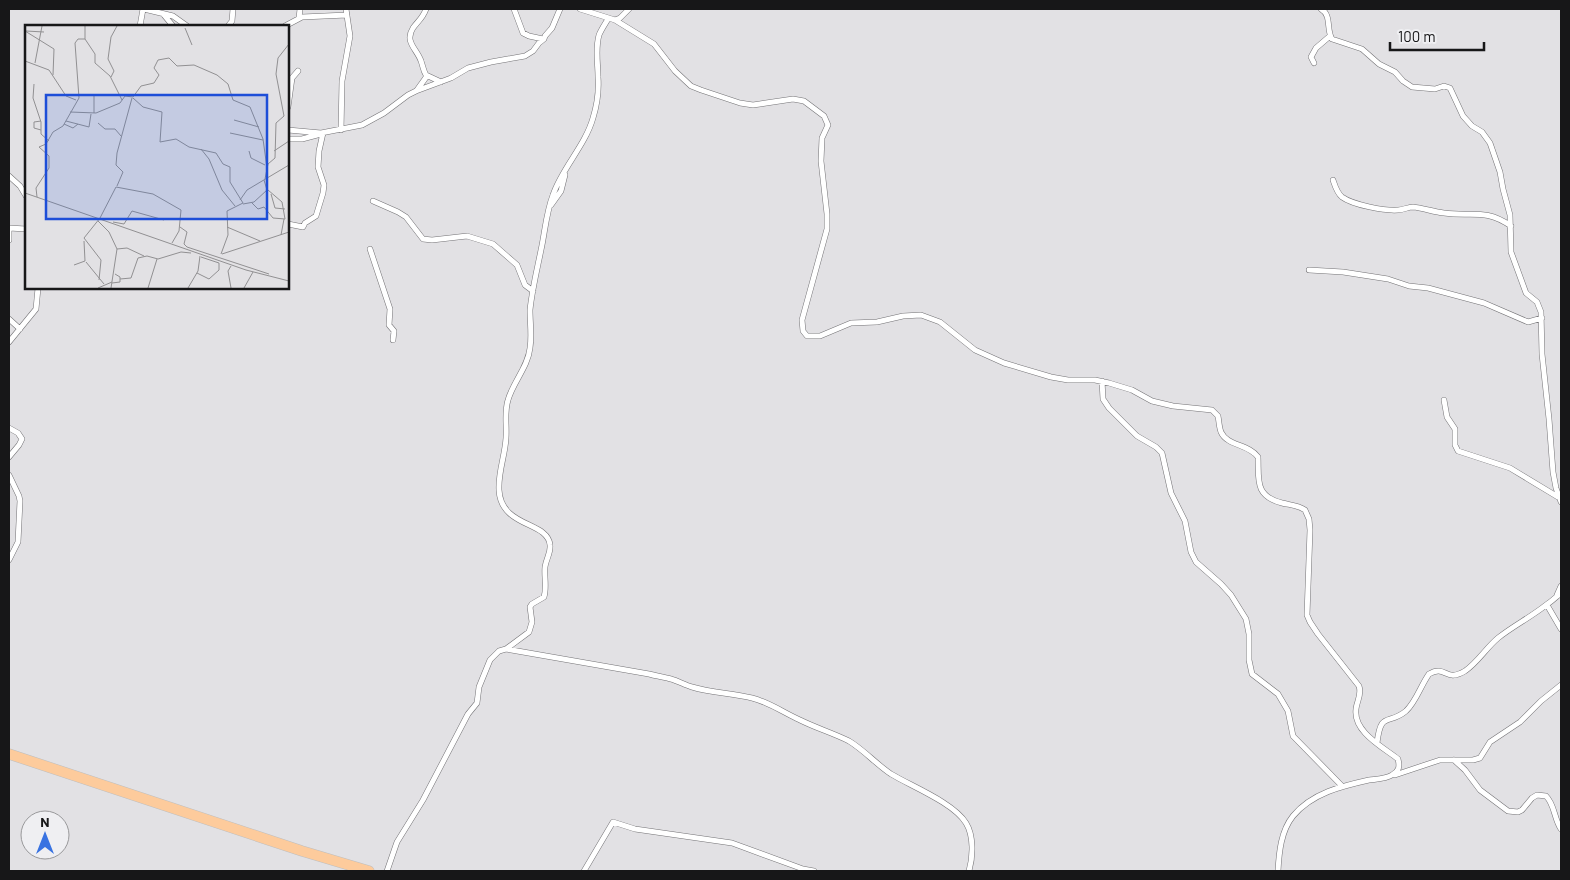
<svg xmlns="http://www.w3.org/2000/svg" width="1570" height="880" viewBox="0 0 1570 880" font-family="Barlow,sans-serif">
	<rect width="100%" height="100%" fill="#e2e1e4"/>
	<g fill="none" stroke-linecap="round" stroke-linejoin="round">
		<!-- street casing -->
		<g stroke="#737275" stroke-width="6">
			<path id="street" d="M144 9 173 16 187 26
				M426 9C423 18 418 21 413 28 404 42 417 49 421 61 423 66 423 70 426 75L441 82
				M514 9 523 33 529 36 543 39
				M580 9 615 20 620 18 629 9
				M1321 9C1332 15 1326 30 1332 39L1362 49 1379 64 1395 72 1403 81 1412 87 1435 89 1444 86 1450 88 1463 116 1472 126 1482 132 1490 143 1500 172 1503 189 1510 215 1511 252 1526 293 1537 302 1541 312 1542 354 1549 419 1553 472 1556 488 1561 502
				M164 15 173 26
				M299 18 300 9
				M615 20 654 44 675 71 691 86 701 90 740 103 753 105 793 99 804 101 824 116 828 125 822 138 821 161 827 214V229L802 320 803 331 807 336H820L851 323 877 322 903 316 921 315 940 322 975 350 1004 363 1051 377 1068 380H1095L1109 383 1132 390 1152 401 1173 406 1212 410 1218 416C1219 421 1219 427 1221 432 1227 446 1249 444 1258 457 1259 479 1254 496 1282 503 1290 505 1298 505 1305 510L1309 519 1310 530 1307 615 1310 622 1318 634 1359 686C1362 695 1357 700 1356 709 1353 732 1383 747 1398 759 1400 767 1399 771 1392 775 1386 779 1376 779 1369 780 1342 786 1312 793 1293 816 1281 831 1279 852 1278 871
				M140 26 143 9
				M228 26 232 21 233 9
				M285 26 302 17 347 15
				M1314 63 1311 57 1316 48 1330 36
				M417 90 427 76
				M288 107 292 78 298 71
				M288 130 321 133 362 125 384 113 408 95 416 91 451 78 468 68 491 62 525 56 533 51 539 43 544 39 545 36 552 28 560 9
				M341 130 342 81 350 36 346 9
				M288 139H302L321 134
				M9 176 20 186 26 196
				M1333 180C1335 186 1337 193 1342 197 1353 205 1385 211 1398 210 1403 210 1408 207 1413 207 1423 208 1434 212 1444 213 1472 217 1485 208 1511 226
				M373 201 398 212 406 217 423 239 432 240 467 236 493 244 517 265 525 285 533 291
				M551 205 561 191 565 175
				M288 224 303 227 305 223 316 216 323 193 324 185 318 167 319 151 323 133
				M9 228 26 229
				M9 240V228
				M370 249 390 309 389 325 394 331 393 340
				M1309 270 1343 272 1388 279 1409 286 1428 288 1484 303 1528 322 1542 318
				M9 319 20 329
				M9 342 36 309 38 288
				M1102 381 1103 399 1109 408 1137 436 1156 447 1162 453 1171 493 1185 521 1191 552 1196 562 1221 584 1231 595 1246 619 1249 634V660L1252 674 1278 694 1288 711 1293 736 1342 786
				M1444 400 1447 417 1455 429V445L1458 451 1510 468 1558 497
				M9 428 18 433 22 439 19 445 9 457
				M9 475 19 496 20 501 18 542 9 560
				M1557 595 1561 586
				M1547 605 1561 629
				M506 649 529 632 532 622 530 607 532 604 544 597C547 587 544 577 545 567 546 559 551 553 550 545 548 521 501 528 499 490 498 472 505 456 506 438 507 425 504 413 508 400 513 382 528 367 530 348 532 336 530 323 530 310 532 290 537 270 541 250 545 232 546 213 553 195 562 168 585 146 593 118 597 105 599 90 598 77 598 63 595 49 599 35 601 30 605 24 608 19
				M1377 743C1381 710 1388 726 1406 711 1416 702 1421 685 1429 674 1446 664 1445 683 1465 671 1478 662 1486 648 1498 638 1513 626 1531 617 1546 605 1551 602 1556 597 1561 593
				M1454 760 1465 770 1480 790 1508 811 1518 812 1522 810 1532 798 1537 795 1546 796C1555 805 1554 819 1561 829
				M1395 775 1440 760H1473L1480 758 1490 742 1520 722 1541 701 1561 685
				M387 871 397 842 423 800 468 714 477 703 479 687 490 660 499 651 506 649 649 674C656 676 664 677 671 679 678 681 685 685 692 687 712 693 732 693 752 698 769 702 784 713 800 720 816 728 833 733 849 741 864 750 876 764 891 774 911 786 954 803 966 823 974 836 973 857 969 871
				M584 871 613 822 635 829 732 843 803 869 814 871"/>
		</g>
		<!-- highway casing -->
		<g stroke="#bebebe" stroke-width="11">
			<path id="highway" d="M9 754 302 851 369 871"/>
		</g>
		<!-- street -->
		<use href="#street" stroke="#fff" stroke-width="5"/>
		<!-- highway -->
		<use href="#highway" stroke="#fdcb9c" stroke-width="10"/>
	</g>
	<!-- overview -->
	<g transform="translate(25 25)">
		<rect width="264" height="264" fill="#e2e1e4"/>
		<path fill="none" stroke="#919092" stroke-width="1" d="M60 1V14L70 29V38L85 51 97 75M160 3 167 20M0 6 29 24 28 50M1 6 19 7M0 36 24 45 41 71 51 75M10 38 17 1M86 52 89 46 83 34 86 12 92 1M9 59 8 73 16 97V109L24 116M108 73 118 82 137 87 135 117 151 114 164 122 191 128 198 139 205 142V157L218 178 202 186 203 210 196 229M45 87 71 88 95 78 100 71 108 72 116 61 129 58 134 50 129 43 133 35 144 33 152 41 169 40 192 50 203 59 208 75 225 82 238 114 242 143M69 88V69M209 95 234 102M41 96 64 102 66 89M73 98 80 104H90L96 111M39 99 48 103 53 99M16 105 9 103V97L16 96M205 108 238 115M176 124 184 134 197 165 210 181M224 126 226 133 240 140M249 126 264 116M240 154 243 139 250 133 251 98 259 91 251 49 253 33 264 19M92 161 98 147 91 140 92 128 107 73M0 168 221 245 264 256M246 169 250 183 260 184M12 172 11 163 24 143V131L14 122 21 119 28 107 38 101 54 73 50 18 53 14H60M215 175 222 165 264 140M226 177 233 184 239 182 248 193 260 194 257 177 243 165M218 179 229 177 242 165 239 155M73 196 84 207 92 224 86 263M88 197 99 199 107 186 139 195M155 202 162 207 159 219 162 222 244 249M202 202 235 216M256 210 259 194M92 224 102 223 119 231M197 229 264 207M61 237 79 259M49 240 60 236 59 216M172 248 184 254 194 245V238L176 232M95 254 106 253 113 233 122 231 133 234 156 227 166 228M74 255 76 235 59 213 75 193 91 162 128 169 156 185 154 206 147 218M87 258 95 257V252L90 249M73 263 87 257M123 263 132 234M163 263 173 246 175 231M206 263 203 246 206 241M219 263 228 247"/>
		<path fill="#1d4ed8" fill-opacity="0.15" stroke="#1d4ed8" stroke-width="2.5" d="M21 70H242V194H21Z"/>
		<rect width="264" height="264" fill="none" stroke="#171718" stroke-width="2.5"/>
	</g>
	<!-- border -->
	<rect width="1570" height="880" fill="none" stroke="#171718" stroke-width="20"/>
	<!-- north arrow -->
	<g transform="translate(45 835)"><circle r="24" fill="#efeff2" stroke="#99999b"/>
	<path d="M0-4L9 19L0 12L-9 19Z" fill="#3872e1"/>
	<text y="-8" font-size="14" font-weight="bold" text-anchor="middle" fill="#171718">N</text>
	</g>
	<!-- scale -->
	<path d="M1390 42v8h94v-8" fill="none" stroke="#171718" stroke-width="2.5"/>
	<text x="1398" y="42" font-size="15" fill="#171718" stroke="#efeff2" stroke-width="4" paint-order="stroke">100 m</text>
</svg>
